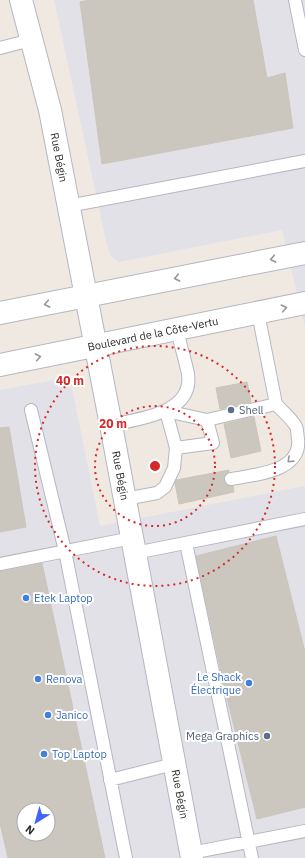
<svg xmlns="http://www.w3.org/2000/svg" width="305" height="858" viewBox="0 0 305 858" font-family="'IBM Plex Sans',sans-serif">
	<rect width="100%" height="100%" fill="#efe9e1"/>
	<!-- industrial -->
	<path fill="#e3e1e8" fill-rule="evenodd" d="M54 0H305V327L282 230 119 262 111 256 107 245Z
		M60 379 69 382 73 393 100 526 305 486V858H0V390ZM24 810H48V834H24Z"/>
	<!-- building -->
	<path fill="#cbc7bf" stroke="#cbc5ba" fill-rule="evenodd" d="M89 0H253L267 78 285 73 293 128 102 164 80 2Z
		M247 382 251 402 220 409 216 388Z
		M254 417 261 451 231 458 224 424Z
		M9 427 26 527 0 532V428Z
		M229 470V472L224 476V481L228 486H233L234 492 179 504 175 483 176 480Z
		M276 536 305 652V807L257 819 225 690 196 556Z
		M42 563 105 858H8L0 823V571ZM24 810H48V834H24Z"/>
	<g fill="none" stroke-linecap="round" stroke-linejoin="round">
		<!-- service casing -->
		<g stroke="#b4b7c1" stroke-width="14">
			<path id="service" d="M295 0 305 50
				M0 48 31 40
				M68 206 305 161
				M31 410 65 551 126 858
				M111 425C137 419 194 414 188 374 185 359 180 344 177 329
				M176 448 213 443 207 420
				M231 479C253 475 302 472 298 439 297 435 298 428 295 425 290 417 282 411 276 404
				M125 499 157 493 165 487 174 468 176 448 166 411 207 420 276 404 258 313
				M186 543 252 858
				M135 553 305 519
				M0 564 132 538
				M110 780 174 764
				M191 853 305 831"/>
		</g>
		<!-- minor casing -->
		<g stroke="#b4b7c1" stroke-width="24">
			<g id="minor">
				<path id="s1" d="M21 0 50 110 111 425 192 858"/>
			</g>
		</g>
		<!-- secondary casing -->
		<g stroke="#b4b7c1" stroke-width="24">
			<g id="secondary">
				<path d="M0 313 305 253"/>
				<path id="s2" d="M0 365 305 303"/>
			</g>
		</g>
		<!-- service -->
		<use href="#service" stroke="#fff" stroke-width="12"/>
		<!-- minor -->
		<use href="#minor" stroke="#fff" stroke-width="22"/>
		<!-- secondary -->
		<use href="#secondary" stroke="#fff" stroke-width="22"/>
	</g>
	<!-- one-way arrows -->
	<defs><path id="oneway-chevron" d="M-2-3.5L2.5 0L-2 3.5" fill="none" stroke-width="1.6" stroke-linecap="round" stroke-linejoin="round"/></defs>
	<g stroke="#969696">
		<use href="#oneway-chevron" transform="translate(273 259) rotate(169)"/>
		<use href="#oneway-chevron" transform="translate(177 278) rotate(169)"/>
		<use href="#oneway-chevron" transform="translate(47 304) rotate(169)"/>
		<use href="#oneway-chevron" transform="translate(284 308) rotate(-12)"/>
		<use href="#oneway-chevron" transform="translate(38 357) rotate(-11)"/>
		<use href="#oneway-chevron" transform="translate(290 460) rotate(136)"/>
	</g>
	<!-- distance rings -->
	<g fill="none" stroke="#d62828" stroke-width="2" stroke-dasharray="2 4">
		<circle cx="155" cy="466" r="60"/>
		<circle cx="155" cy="466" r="120"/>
	</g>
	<!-- markers -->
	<g fill="#5c6f8a" stroke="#fff" stroke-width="1.5">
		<circle cx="231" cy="410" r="4"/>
		<circle cx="267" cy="736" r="4"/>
	</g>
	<g fill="#3f7fe0" stroke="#fff" stroke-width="1.5">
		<circle cx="26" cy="598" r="4"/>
		<circle cx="38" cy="679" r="4"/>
		<circle cx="249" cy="683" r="4"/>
		<circle cx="48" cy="715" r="4"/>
		<circle cx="44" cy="754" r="4"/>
	</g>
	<g text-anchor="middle" stroke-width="4" stroke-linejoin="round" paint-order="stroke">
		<!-- street labels -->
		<g font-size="11" fill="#2e2e2e" stroke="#fff">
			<text dy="4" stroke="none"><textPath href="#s1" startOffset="162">Rue Bégin</textPath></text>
			<text dy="4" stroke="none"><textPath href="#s2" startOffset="156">Boulevard de la Côte-Vertu</textPath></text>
			<text dy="4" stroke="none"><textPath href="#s1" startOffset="486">Rue Bégin</textPath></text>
			<text dy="4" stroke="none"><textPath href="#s1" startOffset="810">Rue Bégin</textPath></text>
		</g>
		<!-- service labels -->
		<g font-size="11" fill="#4e5e75" stroke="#fff" text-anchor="start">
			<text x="239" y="414">Shell</text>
			<text x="259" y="740" text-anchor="end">Mega Graphics</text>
		</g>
		<!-- shop labels -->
		<g font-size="11" fill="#366cbe" stroke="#fff" text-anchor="start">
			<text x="34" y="602">Etek Laptop</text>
			<text x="241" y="681" text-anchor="end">Le Shack<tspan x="241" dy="13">Électrique</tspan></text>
			<text x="46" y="683">Renova</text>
			<text x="56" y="719">Janico</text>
			<text x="52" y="758">Top Laptop</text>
		</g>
	</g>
	<circle cx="155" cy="466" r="6" fill="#d62828" stroke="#fff" stroke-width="2"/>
	<g font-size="12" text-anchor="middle" font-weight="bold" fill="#d62828" stroke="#fff" stroke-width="4" stroke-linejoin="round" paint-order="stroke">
		<text x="70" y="385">40 m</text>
		<text x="113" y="428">20 m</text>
	</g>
	<!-- north arrow -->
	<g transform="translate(36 822) rotate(217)"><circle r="19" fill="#ffffff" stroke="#ababab"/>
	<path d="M0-3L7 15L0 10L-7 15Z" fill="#4264fb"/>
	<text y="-6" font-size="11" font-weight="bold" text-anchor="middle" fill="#2e2e2e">N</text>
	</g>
</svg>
